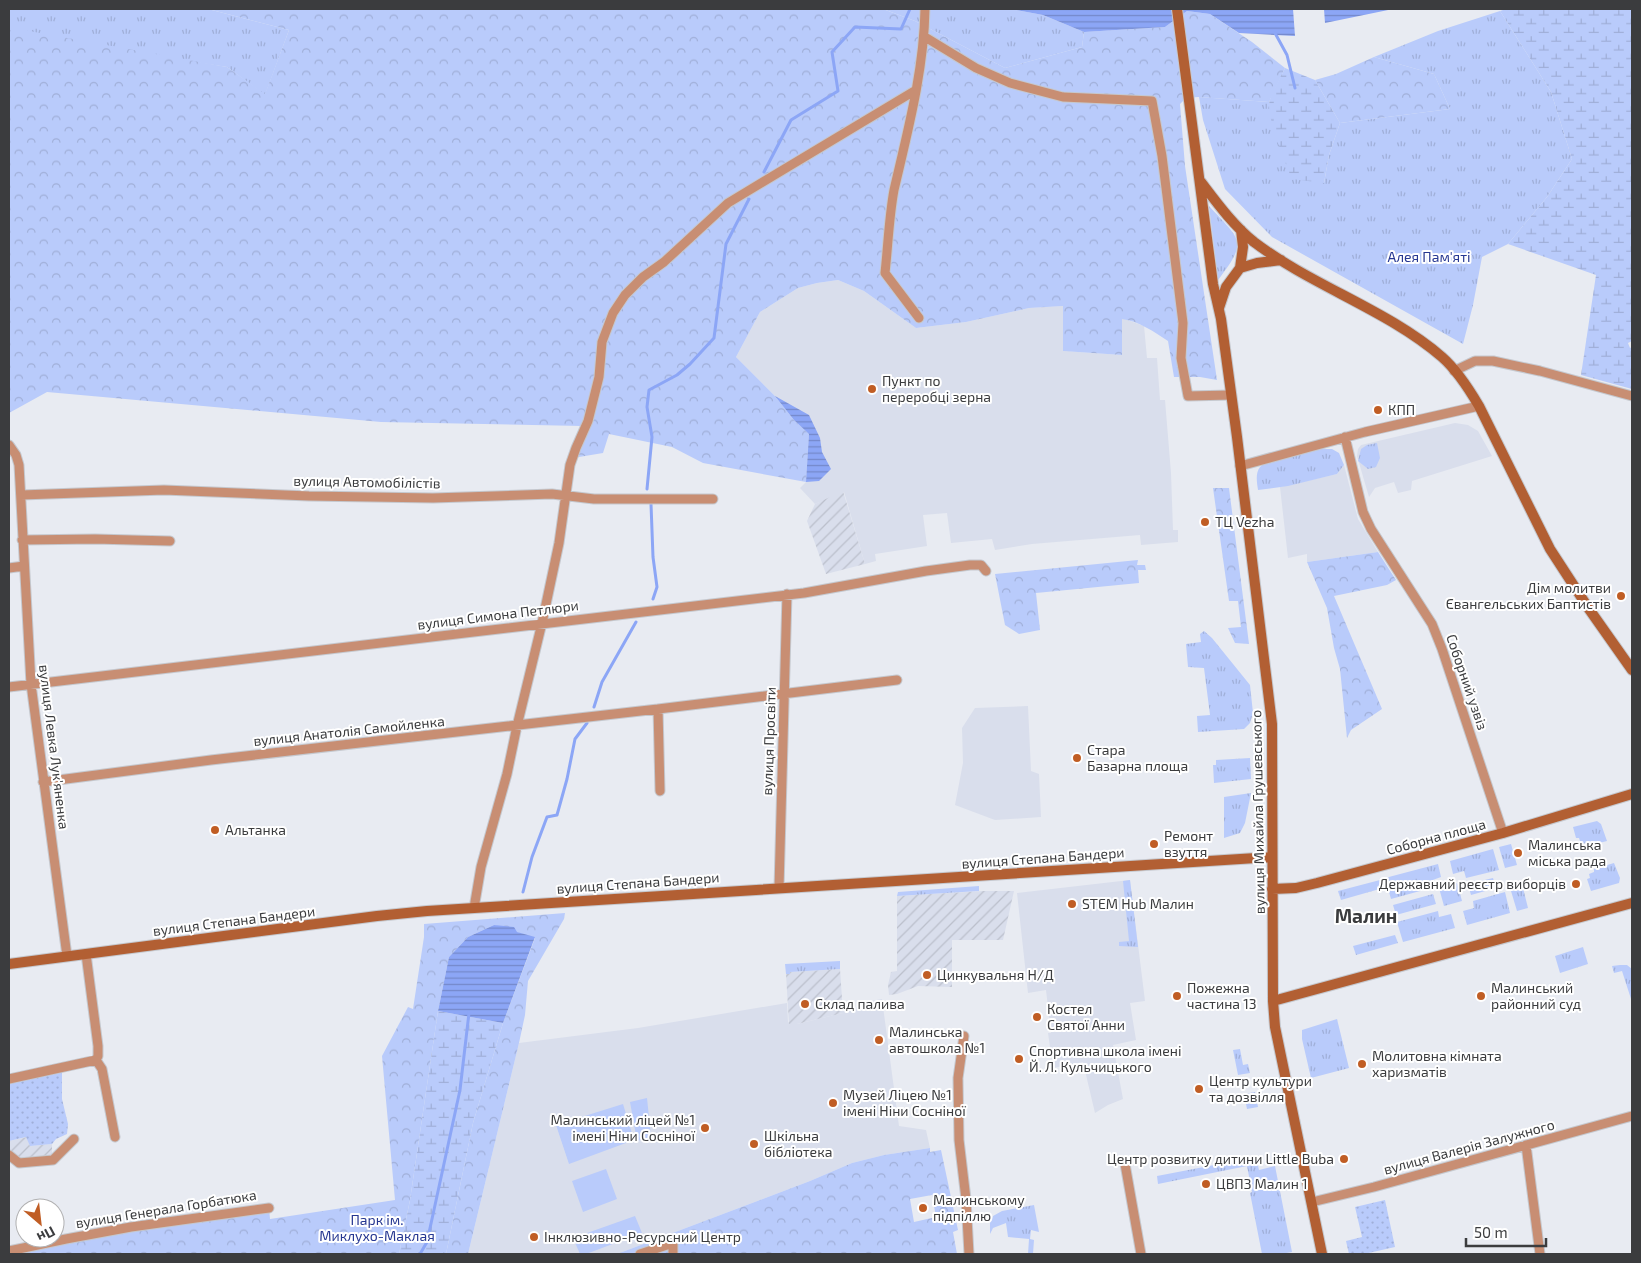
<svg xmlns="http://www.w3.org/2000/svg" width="1641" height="1263" viewBox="0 0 1641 1263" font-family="'Exo 2',sans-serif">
	<defs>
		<pattern id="industrial-furrows" width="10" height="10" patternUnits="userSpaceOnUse" patternTransform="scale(1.25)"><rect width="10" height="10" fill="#d9deec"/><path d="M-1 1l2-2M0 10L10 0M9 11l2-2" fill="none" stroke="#bbbfcb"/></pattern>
		<pattern id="grass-tufts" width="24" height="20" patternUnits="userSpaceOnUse" patternTransform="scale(1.25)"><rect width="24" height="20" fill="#b9cbfb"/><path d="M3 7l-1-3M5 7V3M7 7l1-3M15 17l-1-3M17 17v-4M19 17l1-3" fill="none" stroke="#a0afd8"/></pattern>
		<pattern id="forest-crowns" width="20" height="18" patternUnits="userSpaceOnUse" patternTransform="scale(1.25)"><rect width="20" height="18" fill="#b9cbfb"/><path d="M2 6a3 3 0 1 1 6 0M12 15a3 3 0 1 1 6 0" fill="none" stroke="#a0afd8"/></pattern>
		<pattern id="wetland-marsh" width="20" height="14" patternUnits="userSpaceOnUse" patternTransform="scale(1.25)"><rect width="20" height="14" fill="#b9cbfb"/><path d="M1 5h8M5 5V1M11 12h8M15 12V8" fill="none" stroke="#a0afd8"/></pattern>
		<pattern id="garden-dots" width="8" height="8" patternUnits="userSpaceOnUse" patternTransform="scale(1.25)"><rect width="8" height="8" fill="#b9cbfb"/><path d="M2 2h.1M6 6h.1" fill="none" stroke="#a0afd8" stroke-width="1.8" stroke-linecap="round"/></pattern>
		<pattern id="water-rules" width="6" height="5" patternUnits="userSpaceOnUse" patternTransform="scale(1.25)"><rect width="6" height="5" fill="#8ca6f6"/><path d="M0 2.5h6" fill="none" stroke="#7488c9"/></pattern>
	</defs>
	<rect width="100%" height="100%" fill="#e8ebf2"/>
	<!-- built -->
	<path fill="#d9deec" d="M838 280 864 291 916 328 966 322 1029 308 1063 306V351L1122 355V318L1144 326 1147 358H1157L1160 400H1165L1171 473 1173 530H1178V542L1141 545 1140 535 1032 544 995 550 992 539 951 543 947 513 923 515 927 546 875 554 876 561 865 564 844 492 815 504 800 488 806 482 794 420 775 396 736 357 760 312 798 288 817 283Z
		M1455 423 1468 425 1478 431 1492 456 1412 481 1411 490 1398 493 1394 482 1375 488 1369 497 1357 456 1358 449 1361 445Z
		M1344 465 1358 519 1378 552 1307 562V554L1288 558 1280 487 1337 474Z
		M1028 706 1031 771 1039 774 1041 817 995 820 955 805 963 763 962 728 975 708Z
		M1130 880 1145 1001 1130 1003 1136 1040 1113 1045 1123 1099 1108 1105 1095 1113 1083 1062 1053 1068 1048 1033H1051L1046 990 1028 993 1017 893Z
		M882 999 899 1126 926 1130 930 1148 884 1155 852 1163 810 1181 617 1254H468L519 1043 638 1028 787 1003 788 1022 791 1024H797L843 1013 842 1009 867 1005 871 1001Z"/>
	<!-- industrial -->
	<path fill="url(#industrial-furrows)" d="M843 491 865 564 826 574 807 521 815 504Z
		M983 891H1014L1003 940H952V987L918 986 897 994 889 995 888 985 891 972 897 971V896Z
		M840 969 843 1013 797 1024H789L786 974H790V972Z
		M27 1137 30 1146 52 1144V1155L19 1158 14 1156 9 1150V1141Z"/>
	<!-- grass -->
	<path fill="url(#grass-tufts)" d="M9 9H208L289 30 265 95 227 67 9 33Z
		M883 9H1011L1043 15 1084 32 1082 47 1005 68 915 21Z
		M1500 11 1551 92 1572 159 1547 197 1508 244 1482 257 1473 305 1463 344 1272 237 1225 189 1203 120 1199 97 1269 102 1272 120 1324 183 1329 155 1340 123 1450 109 1434 74 1374 57 1438 31Z
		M1209 206C1240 240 1249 240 1218 280Z
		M1377 443 1380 458 1376 467 1368 469 1358 461 1361 449 1367 445Z
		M1321 449H1332L1339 453 1344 465 1337 474 1288 486 1258 490C1257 483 1255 473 1260 467 1270 455 1306 452 1321 449Z
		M1204 631 1212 638 1250 685 1253 713 1250 723 1244 729 1198 732 1197 716 1210 715 1204 668 1188 667 1186 644 1201 642 1200 634Z
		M1250 758 1251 779 1214 783 1213 765H1216V760Z
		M1251 793 1245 823 1240 833 1224 838V797Z
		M1597 821 1601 824 1607 841 1587 846 1586 843 1581 844 1579 838H1576L1573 827Z
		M1511 844 1517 865 1505 868 1499 847Z
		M1493 849 1499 870 1466 878 1464 871 1453 874 1450 861Z
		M1614 863 1620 878 1619 883 1591 891 1587 879 1590 878 1589 874 1594 872V869Z
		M1438 864 1441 877 1430 881 1431 888 1391 899 1385 878Z
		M1493 878 1496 888 1471 895 1468 884Z
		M1130 880 1138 947 1119 946V942L1129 941 1123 881Z
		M1380 880 1383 888 1341 900 1338 891Z
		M1457 883 1462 901 1444 906 1439 888Z
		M979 886V891L897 896 898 892Z
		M1523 888 1528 908 1517 911 1511 891Z
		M1505 892 1510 913 1467 925 1463 911 1474 908 1473 901Z
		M1433 894 1436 904 1396 915 1393 905Z
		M1438 911 1439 917 1451 914 1455 928 1403 942 1397 922Z
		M1395 935 1398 943 1356 955 1353 946Z
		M1583 947 1588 964 1560 973 1555 956Z
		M840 961V969L790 972V974H786L785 964Z
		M1620 965H1627L1632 969V1002L1622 971 1614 973 1612 966Z
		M1337 1019 1349 1068 1311 1078 1302 1039V1030Z
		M1240 1049 1243 1065 1248 1064 1250 1073 1238 1075 1233 1050Z
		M1255 1092 1258 1107 1247 1109 1244 1094Z
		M1256 1157 1259 1170 1275 1166 1292 1252 1281 1254H1262L1250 1193 1252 1192 1247 1166 1158 1184 1157 1176Z
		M1034 1205 1039 1232 1031 1230 1030 1239 1034 1240 1033 1254H1028L1029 1239 1008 1237 1006 1223 993 1228 990 1234V1223L993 1216 1002 1211Z"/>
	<!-- forest -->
	<path fill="url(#forest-crowns)" fill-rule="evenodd" d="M208 9H883L915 21 1005 68 1082 47 1084 32 1165 27 1187 11 1210 14 1252 42 1285 68 1269 102 1198 97 1186 98 1180 104 1185 166 1217 380 1200 377H1174L1168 341C1154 332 1139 321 1122 319V355L1063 351V306L1029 308 966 322 916 328 864 291 838 280 817 283 798 288 760 312 736 357 775 396 794 420 809 434 806 482 703 463 672 447 609 434 603 453 573 458 582 426 381 422 47 392 9 413V33L18 29 227 67 265 94 289 30Z
		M1374 57 1434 74 1450 109 1340 123 1315 80 1336 74Z
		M1213 488H1229L1249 644 1235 643 1228 628 1241 627 1238 601H1229Z
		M1378 552 1396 580 1387 585 1334 596 1382 709 1351 730 1347 738 1340 669 1334 648 1327 608 1307 562Z
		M1138 560 1137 565H1145L1146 570H1138L1139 583 1036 593 1040 630 1019 634 1005 625 995 574Z
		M565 913 564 919 528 981 525 1015 519 1043 468 1254H446L473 1123 503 1023 535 938 494 925 468 937 449 957 438 1011 410 1200 399 1254H9L66 1239 269 1208 270 1219 395 1200 382 1056 408 1007 413 1009 424 937V924Z
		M930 1148V1152L941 1150 958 1230 953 1232 957 1254H617L810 1181 852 1163 884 1155ZM932 1195 936 1217 914 1222 910 1199Z"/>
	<!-- wetland -->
	<path fill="url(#wetland-marsh)" d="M1506 9H1632V341L1628 343 1630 348 1632 347V389L1581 375 1596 275 1508 244 1547 197 1572 159 1551 92 1500 11Z
		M1285 68 1315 80 1340 123 1329 155 1324 183 1292 179C1284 159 1269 124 1269 104 1270 95 1281 77 1285 68Z
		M438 1011 503 1023 473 1123 446 1254H399L410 1200Z"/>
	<!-- garden -->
	<path fill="url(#garden-dots)" d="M62 1071V1099L68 1124 67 1134 56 1139 52 1144 30 1146 26 1137 9 1141V1082Z
		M1385 1200 1395 1247 1364 1254H1349L1346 1241 1362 1237 1355 1207Z"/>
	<!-- pitch -->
	<path fill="#b9cbfb" d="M647 1098 651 1137 637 1141 630 1102Z
		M623 1104 634 1140 569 1164 556 1125Z
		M606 1169 617 1199 583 1212 572 1181Z
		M635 1216 642 1233 586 1254H580L573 1238Z"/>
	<!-- water -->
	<path fill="url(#water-rules)" d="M1011 9H1293L1295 36 1239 33 1210 14 1187 11 1165 27 1084 32 1043 15Z
		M1324 9H1393L1325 23Z
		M775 396 809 415 820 438 822 452 831 469 819 481 806 482 809 434 794 420Z
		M494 925 514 927 517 932 535 937 503 1023 438 1011 449 957 468 937Z"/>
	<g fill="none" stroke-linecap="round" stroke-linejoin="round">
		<!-- stream -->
		<path stroke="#8ca6f6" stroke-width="3" d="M1275 33 1287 55 1295 88
			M764 172 791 120 838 91 832 52 855 27 901 29 910 9
			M647 489 652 437 647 407 649 390 677 375 690 364 714 338 726 244 749 199
			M651 504 653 557 657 587 653 599
			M594 707 602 682 636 622
			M523 892 532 857 547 817 557 815 567 779 575 739 587 723
			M420 1254 427 1242 460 1090 469 1013"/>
		<!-- street casing -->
		<g stroke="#c5c8ce" stroke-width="11">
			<path id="street" d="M925 37 976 68 1010 83 1063 97 1152 101 1162 156 1183 323 1181 358 1188 396 1231 395
				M919 318 885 273C888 246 889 217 894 190 908 130 924 70 925 9
				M1454 371 1475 361H1493L1540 371 1632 396
				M1345 437 1363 512 1371 529 1432 624 1442 649 1503 833
				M9 445 16 455 19 465 31 684 67 956
				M1240 466 1365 432 1479 406
				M21 495 164 490 309 496 433 498 552 494 594 499H713
				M22 540 95 539 170 541
				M9 568 24 566
				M9 687 804 593 926 571 970 565H981L986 571
				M43 782 211 760 658 709
				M660 791 658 709 897 680
				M779 888 787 594
				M474 908 481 867 507 774 517 726 542 623 559 543 570 465 576 448 588 421 599 377 602 342 613 313 625 295 643 277 664 262 728 203 916 90
				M86 954 98 1046V1056L96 1060
				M964 1036 958 1078 959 1140 966 1199 969 1254
				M9 1079 96 1060 102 1069 115 1137
				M1526 1145 1540 1254
				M9 1155 19 1163 53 1160 74 1139
				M1125 1164 1141 1254
				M1312 1202 1374 1187 1632 1116
				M9 1251 66 1239 131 1227 269 1208
				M640 1254 673 1243V1254"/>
		</g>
		<!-- secondary casing -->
		<g stroke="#c5c8ce" stroke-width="12">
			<path id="secondary" d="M1177 9 1213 284 1221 319 1237 437 1272 724 1273 1001 1275 1027 1322 1254
				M1201 182C1217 203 1233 225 1254 242 1312 286 1388 310 1442 357 1457 370 1469 389 1479 406L1550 549 1589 609 1632 670
				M1240 268 1257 263 1281 260
				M1219 308 1226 287 1240 268 1243 247 1241 230
				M1272 889 1296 888 1317 883 1503 833 1632 794
				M9 964 377 916 427 911 1272 857
				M1273 1001 1632 903"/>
		</g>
		<!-- street -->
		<use href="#street" stroke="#c88e73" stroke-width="9"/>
		<!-- secondary -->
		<use href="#secondary" stroke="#b25f33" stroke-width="10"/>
	</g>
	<!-- markers -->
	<g fill="#c05d24" stroke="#fff" stroke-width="2">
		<circle cx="872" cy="389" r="5"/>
		<circle cx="1378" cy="410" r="5"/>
		<circle cx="1205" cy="522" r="5"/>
		<circle cx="1621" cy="596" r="5"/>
		<circle cx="1077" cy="758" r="5"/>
		<circle cx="215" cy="830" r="5"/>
		<circle cx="1154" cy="844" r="5"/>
		<circle cx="1518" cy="853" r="5"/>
		<circle cx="1576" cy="884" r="5"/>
		<circle cx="1072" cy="904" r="5"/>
		<circle cx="927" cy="975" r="5"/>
		<circle cx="1177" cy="996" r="5"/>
		<circle cx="1481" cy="996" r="5"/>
		<circle cx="805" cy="1004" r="5"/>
		<circle cx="1037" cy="1017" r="5"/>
		<circle cx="879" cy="1040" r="5"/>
		<circle cx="1019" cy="1059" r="5"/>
		<circle cx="1362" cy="1064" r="5"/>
		<circle cx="1199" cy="1089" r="5"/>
		<circle cx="833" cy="1103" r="5"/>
		<circle cx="705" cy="1128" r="5"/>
		<circle cx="754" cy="1144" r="5"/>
		<circle cx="1344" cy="1159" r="5"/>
		<circle cx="1206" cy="1184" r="5"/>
		<circle cx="923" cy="1208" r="5"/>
		<circle cx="534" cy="1237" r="5"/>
	</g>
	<g text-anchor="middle" stroke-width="4" stroke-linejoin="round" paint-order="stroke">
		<!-- park labels -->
		<g font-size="14" fill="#263791" stroke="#fff">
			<text x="1429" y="262">Алея Пам'яті</text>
			<text x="377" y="1225">Парк ім.<tspan x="377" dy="16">Миклухо-Маклая</tspan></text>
		</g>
		<!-- poi labels -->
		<g font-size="14" fill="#3b3c3e" stroke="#fff" text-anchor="start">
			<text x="882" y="386">Пункт по<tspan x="882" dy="16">переробці зерна</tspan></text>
			<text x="1388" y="415">КПП</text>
			<text x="1215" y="527">ТЦ Vezha</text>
			<text x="1611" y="593" text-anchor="end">Дім молитви<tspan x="1611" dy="16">Євангельських Баптистів</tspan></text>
			<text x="1087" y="755">Стара<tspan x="1087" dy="16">Базарна площа</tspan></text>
			<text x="225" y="835">Альтанка</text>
			<text x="1164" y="841">Ремонт<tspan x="1164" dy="16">взуття</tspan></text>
			<text x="1528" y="850">Малинська<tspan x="1528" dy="16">міська рада</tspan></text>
			<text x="1566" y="889" text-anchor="end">Державний реєстр виборців</text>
			<text x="1082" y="909">STEM Hub Малин</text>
			<text x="937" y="980">Цинкувальня Н/Д</text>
			<text x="1187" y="993">Пожежна<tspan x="1187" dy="16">частина 13</tspan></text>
			<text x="1491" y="993">Малинський<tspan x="1491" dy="16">районний суд</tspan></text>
			<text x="815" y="1009">Склад палива</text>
			<text x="1047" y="1014">Костел<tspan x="1047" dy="16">Святої Анни</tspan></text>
			<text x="889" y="1037">Малинська<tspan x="889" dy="16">автошкола №1</tspan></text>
			<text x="1029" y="1056">Спортивна школа імені<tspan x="1029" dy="16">Й. Л. Кульчицького</tspan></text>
			<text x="1372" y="1061">Молитовна кімната<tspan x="1372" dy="16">харизматів</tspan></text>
			<text x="1209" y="1086">Центр культури<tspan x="1209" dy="16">та дозвілля</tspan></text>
			<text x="843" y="1100">Музей Ліцею №1<tspan x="843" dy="16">імені Ніни Сосніної</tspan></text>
			<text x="695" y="1125" text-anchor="end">Малинський ліцей №1<tspan x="695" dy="16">імені Ніни Сосніної</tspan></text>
			<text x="764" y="1141">Шкільна<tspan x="764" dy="16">бібліотека</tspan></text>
			<text x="1334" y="1164" text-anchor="end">Центр розвитку дитини Little Buba</text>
			<text x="1216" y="1189">ЦВПЗ Малин 1</text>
			<text x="933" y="1205">Малинському<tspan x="933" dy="16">підпіллю</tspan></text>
			<text x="544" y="1242">Інклюзивно-Ресурсний Центр</text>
		</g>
		<!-- street labels -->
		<g font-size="14" fill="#3b3c3e" stroke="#fff">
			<text transform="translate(367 482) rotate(1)" y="5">вулиця Автомобілістів</text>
			<text transform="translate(498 615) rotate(-7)" y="5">вулиця Симона Петлюри</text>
			<text transform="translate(1467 682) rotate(71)" y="5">Соборний узвіз</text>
			<text transform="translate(349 731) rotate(-6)" y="5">вулиця Анатолія Самойленка</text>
			<text transform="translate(769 741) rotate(-88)" y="5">вулиця Просвіти</text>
			<text transform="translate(54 747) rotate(83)" y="5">вулиця Левка Лук'яненка</text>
			<text transform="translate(1258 812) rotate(-91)" y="5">вулиця Михайла Грушевського</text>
			<text transform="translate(1436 837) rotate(-15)" y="5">Соборна площа</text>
			<text transform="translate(1043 858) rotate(-4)" y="5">вулиця Степана Бандери</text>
			<text transform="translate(638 883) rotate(-4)" y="5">вулиця Степана Бандери</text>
			<text transform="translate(234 921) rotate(-7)" y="5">вулиця Степана Бандери</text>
			<text transform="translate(1469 1147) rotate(-15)" y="5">вулиця Валерія Залужного</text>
			<text transform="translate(166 1209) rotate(-9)" y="5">вулиця Генерала Горбатюка</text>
		</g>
		<!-- district labels -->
		<g font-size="19" font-weight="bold" fill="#3b3c3e" stroke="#fff">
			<text x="1366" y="923">Малин</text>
		</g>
	</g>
	<!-- border -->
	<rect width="1641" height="1263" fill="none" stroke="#3b3c3e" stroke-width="20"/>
	<!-- north arrow -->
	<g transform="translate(40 1223) rotate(152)"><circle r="24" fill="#ffffff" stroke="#b1b1b2"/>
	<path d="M0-4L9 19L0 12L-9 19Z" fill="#c05d24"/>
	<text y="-8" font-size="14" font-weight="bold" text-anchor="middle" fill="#3b3c3e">Пн</text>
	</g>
	<!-- scale -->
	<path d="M1466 1238v8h80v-8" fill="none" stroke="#3b3c3e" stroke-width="2.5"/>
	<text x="1474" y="1238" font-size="15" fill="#3b3c3e" stroke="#ffffff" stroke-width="4" paint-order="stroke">50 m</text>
</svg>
